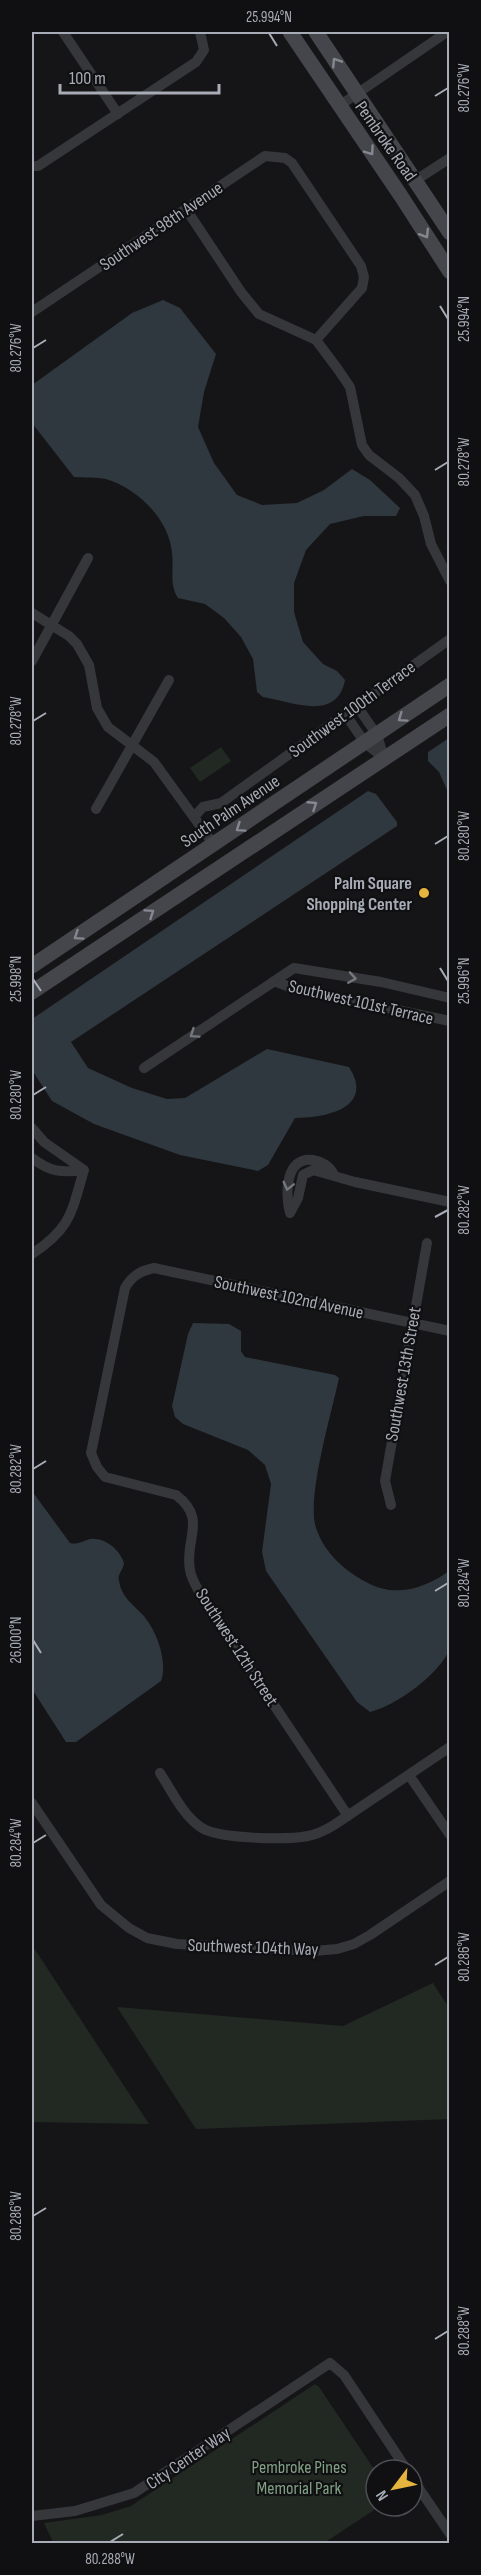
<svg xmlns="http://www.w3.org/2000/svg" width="481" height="2575" viewBox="0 0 481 2575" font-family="'Sofia Sans Condensed',sans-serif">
	<rect width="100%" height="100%" fill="#151517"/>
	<!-- green -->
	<path fill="#222923" d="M221 747 231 761 200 782 190 768Z
		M32 1945 149 2124 32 2122Z
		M433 1983 449 2008V2119L196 2129 117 2007 343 2026Z
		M315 2384 319 2387 376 2472V2506H380L324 2543 54 2544 44 2523 102 2515 131 2506Z"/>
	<!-- water -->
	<path fill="#2f373f" d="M163 300 180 308 216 354 204 392 198 427 214 463 237 495 262 505 297 503 324 490 352 469 370 480 400 508 396 516H364L330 524 306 550 294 583V612L303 642 323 664 337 671 345 680C337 722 293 702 263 697L257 692 253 659 241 637 224 618 205 604 178 598C169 585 174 568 172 553 169 519 138 489 106 479 97 477 84 478 74 477L32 423V385L132 313Z
		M449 738 450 789 447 790 439 772 428 761V752Z
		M368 791 376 794 397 822V826L71 1042 88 1068 132 1088 167 1099 185 1098 267 1049 349 1067C375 1108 326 1118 295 1118L268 1165 258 1171 180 1155 94 1124 52 1101 32 1070V1019Z
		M193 1323 229 1324 241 1331V1351L245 1357 335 1375 339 1378C332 1412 306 1498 316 1528 325 1554 345 1571 368 1583 395 1598 426 1588 449 1571L450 1648C441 1673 396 1706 370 1712L357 1702 266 1571 262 1552 271 1484 265 1465 248 1450 183 1424 175 1417 172 1406 188 1334Z
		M32 1491 70 1543C78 1545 82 1541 90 1539 105 1537 120 1550 124 1563 123 1571 117 1574 119 1581 121 1596 133 1605 143 1615 157 1631 168 1662 161 1681L76 1742H66L32 1689Z"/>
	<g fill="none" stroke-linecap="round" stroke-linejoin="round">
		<!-- minor -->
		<path stroke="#36373b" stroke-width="10" d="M63 32 118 114
			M339 106 447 32
			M32 166H38L196 62 204 50 200 32
			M416 180 450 158
			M186 209 241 292 259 314 316 340 337 368 350 387 362 445 369 455 399 478 415 495 424 516 431 544 450 581
			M32 312 265 156 285 158 292 163 361 266 364 277 362 288 316 340
			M32 613 69 636 77 644 89 665 97 708 108 727 154 762 214 845
			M32 661 88 558
			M357 706 377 735 384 758
			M346 715 365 743 384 758
			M96 809 169 680
			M194 817 203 807 221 803 450 639
			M274 981 295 989 450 1021
			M144 1068 294 968 381 982 450 998
			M32 1128 44 1142 84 1170
			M32 1158C50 1172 62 1173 84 1170
			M290 1213 298 1198 303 1175 313 1170 355 1182 450 1202
			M290 1213C285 1195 285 1156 313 1160 321 1161 329 1166 333 1173
			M32 1254C72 1227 71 1213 84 1170
			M391 1505 385 1481 427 1243
			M160 1773C172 1791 183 1816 202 1828 220 1839 287 1840 308 1836 318 1834 326 1830 334 1825L450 1747
			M409 1775 450 1835
			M32 1803 101 1905 129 1928 147 1938 177 1944 314 1951 337 1949 354 1944 370 1935 450 1881
			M348 1816 202 1597C198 1589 191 1579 190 1570 184 1539 208 1519 176 1495L105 1477 97 1467 91 1453 125 1288C132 1276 140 1271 154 1268L450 1331
			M412 2478 450 2534
			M32 2516 75 2511 134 2493 330 2363 344 2375 407 2470"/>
		<!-- secondary -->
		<path stroke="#45464b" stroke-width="15" d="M290 32 401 196 450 272
			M316 32 450 233
			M32 966 450 685
			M32 992 450 715"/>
	</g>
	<!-- one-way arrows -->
	<defs><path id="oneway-chevron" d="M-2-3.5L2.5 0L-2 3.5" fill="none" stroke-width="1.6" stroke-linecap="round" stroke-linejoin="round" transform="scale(1.5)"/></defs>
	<g stroke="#858891">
		<use href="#oneway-chevron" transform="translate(336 62) rotate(-123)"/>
		<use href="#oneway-chevron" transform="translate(370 151) rotate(55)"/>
		<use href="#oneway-chevron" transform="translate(425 234) rotate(58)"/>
		<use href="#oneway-chevron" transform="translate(402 718) rotate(145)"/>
		<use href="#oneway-chevron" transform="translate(313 805) rotate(-33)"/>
		<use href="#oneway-chevron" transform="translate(240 828) rotate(146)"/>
		<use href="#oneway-chevron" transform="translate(150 913) rotate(-34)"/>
		<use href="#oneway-chevron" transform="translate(78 936) rotate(146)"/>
	</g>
	<g stroke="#75777f">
		<use href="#oneway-chevron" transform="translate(352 978) rotate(9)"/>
		<use href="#oneway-chevron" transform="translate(194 1034) rotate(146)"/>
		<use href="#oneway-chevron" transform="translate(288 1186) rotate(104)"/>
	</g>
	<!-- ticks -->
	<path fill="none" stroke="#a8acb6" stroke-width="2" d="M269 33 277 46M435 96 448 88M440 306 448 319M33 348 46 340M435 470 448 462M33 721 46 713M435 844 448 836M440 968 448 981M33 979 41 991M33 1095 46 1087M435 1217 448 1210M33 1469 46 1461M435 1591 448 1583M33 1640 41 1653M33 1843 46 1835M435 1965 448 1957M33 2216 46 2208M435 2339 448 2331M110 2542 123 2534"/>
	<!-- markers -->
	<circle fill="#e5b43f" stroke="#101012" stroke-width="2" cx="424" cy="893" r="6"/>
	<g text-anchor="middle" stroke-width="4.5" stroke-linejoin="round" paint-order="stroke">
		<!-- street labels -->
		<g font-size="18" fill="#a8acb6" stroke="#101012">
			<text transform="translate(386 141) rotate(55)" y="6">Pembroke Road</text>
			<text transform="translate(161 226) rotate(-34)" y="6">Southwest 98th Avenue</text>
			<text transform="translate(352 709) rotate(-36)" y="6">Southwest 100th Terrace</text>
			<text transform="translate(230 811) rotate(-34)" y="6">South Palm Avenue</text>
			<text transform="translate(361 1002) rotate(13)" y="6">Southwest 101st Terrace</text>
			<text transform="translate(289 1297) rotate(12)" y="6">Southwest 102nd Avenue</text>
			<text transform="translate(403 1374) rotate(-80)" y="6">Southwest 13th Street</text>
			<text transform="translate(237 1647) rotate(57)" y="6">Southwest 12th Street</text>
			<text transform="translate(253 1947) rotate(2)" y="6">Southwest 104th Way</text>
			<text transform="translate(188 2458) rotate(-34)" y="6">City Center Way</text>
		</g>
		<!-- poi labels -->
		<g font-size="18" font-weight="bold" fill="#a8acb6" stroke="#101012" text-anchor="end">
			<text x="412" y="889">Palm Square<tspan x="412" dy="21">Shopping Center</tspan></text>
		</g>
		<!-- park labels -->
		<g font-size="18" fill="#80a084" stroke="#101012">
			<text x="299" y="2473">Pembroke Pines<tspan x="299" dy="21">Memorial Park</tspan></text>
		</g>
	</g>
	<!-- border -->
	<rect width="481" height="2575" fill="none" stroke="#101012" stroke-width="66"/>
	<!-- north arrow -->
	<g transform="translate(394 2488) rotate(238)"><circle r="28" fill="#101012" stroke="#4d4e54" stroke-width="1.5"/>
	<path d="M0-4.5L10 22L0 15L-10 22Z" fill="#e5b43f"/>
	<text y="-9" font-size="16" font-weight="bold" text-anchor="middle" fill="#a8acb6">N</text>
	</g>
	<!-- scale -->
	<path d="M60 84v9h159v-9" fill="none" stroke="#a8acb6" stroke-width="3"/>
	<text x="69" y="84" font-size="18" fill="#a8acb6" stroke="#101012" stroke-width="4.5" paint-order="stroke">100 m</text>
	<rect x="33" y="33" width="415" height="2509" fill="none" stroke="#a8acb6" stroke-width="2"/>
	<g font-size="15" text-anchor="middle" fill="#a8acb6">
		<text x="269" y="22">25.994°N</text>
		<text transform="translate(464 88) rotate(-90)" y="5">80.276°W</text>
		<text transform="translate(464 319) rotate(-90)" y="5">25.994°N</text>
		<text transform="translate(16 348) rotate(-90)" y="5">80.276°W</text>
		<text transform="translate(464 462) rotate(-90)" y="5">80.278°W</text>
		<text transform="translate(16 721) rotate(-90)" y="5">80.278°W</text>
		<text transform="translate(464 836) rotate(-90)" y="5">80.280°W</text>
		<text transform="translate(16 979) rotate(-90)" y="5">25.998°N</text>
		<text transform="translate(464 981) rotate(-90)" y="5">25.996°N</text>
		<text transform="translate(16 1095) rotate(-90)" y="5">80.280°W</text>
		<text transform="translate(464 1210) rotate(-90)" y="5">80.282°W</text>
		<text transform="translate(16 1469) rotate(-90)" y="5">80.282°W</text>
		<text transform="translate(464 1583) rotate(-90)" y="5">80.284°W</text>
		<text transform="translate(16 1640) rotate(-90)" y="5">26.000°N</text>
		<text transform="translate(16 1843) rotate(-90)" y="5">80.284°W</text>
		<text transform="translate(464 1957) rotate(-90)" y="5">80.286°W</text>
		<text transform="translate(16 2216) rotate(-90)" y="5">80.286°W</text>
		<text transform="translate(464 2331) rotate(-90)" y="5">80.288°W</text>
		<text x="110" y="2564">80.288°W</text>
	</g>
</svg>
